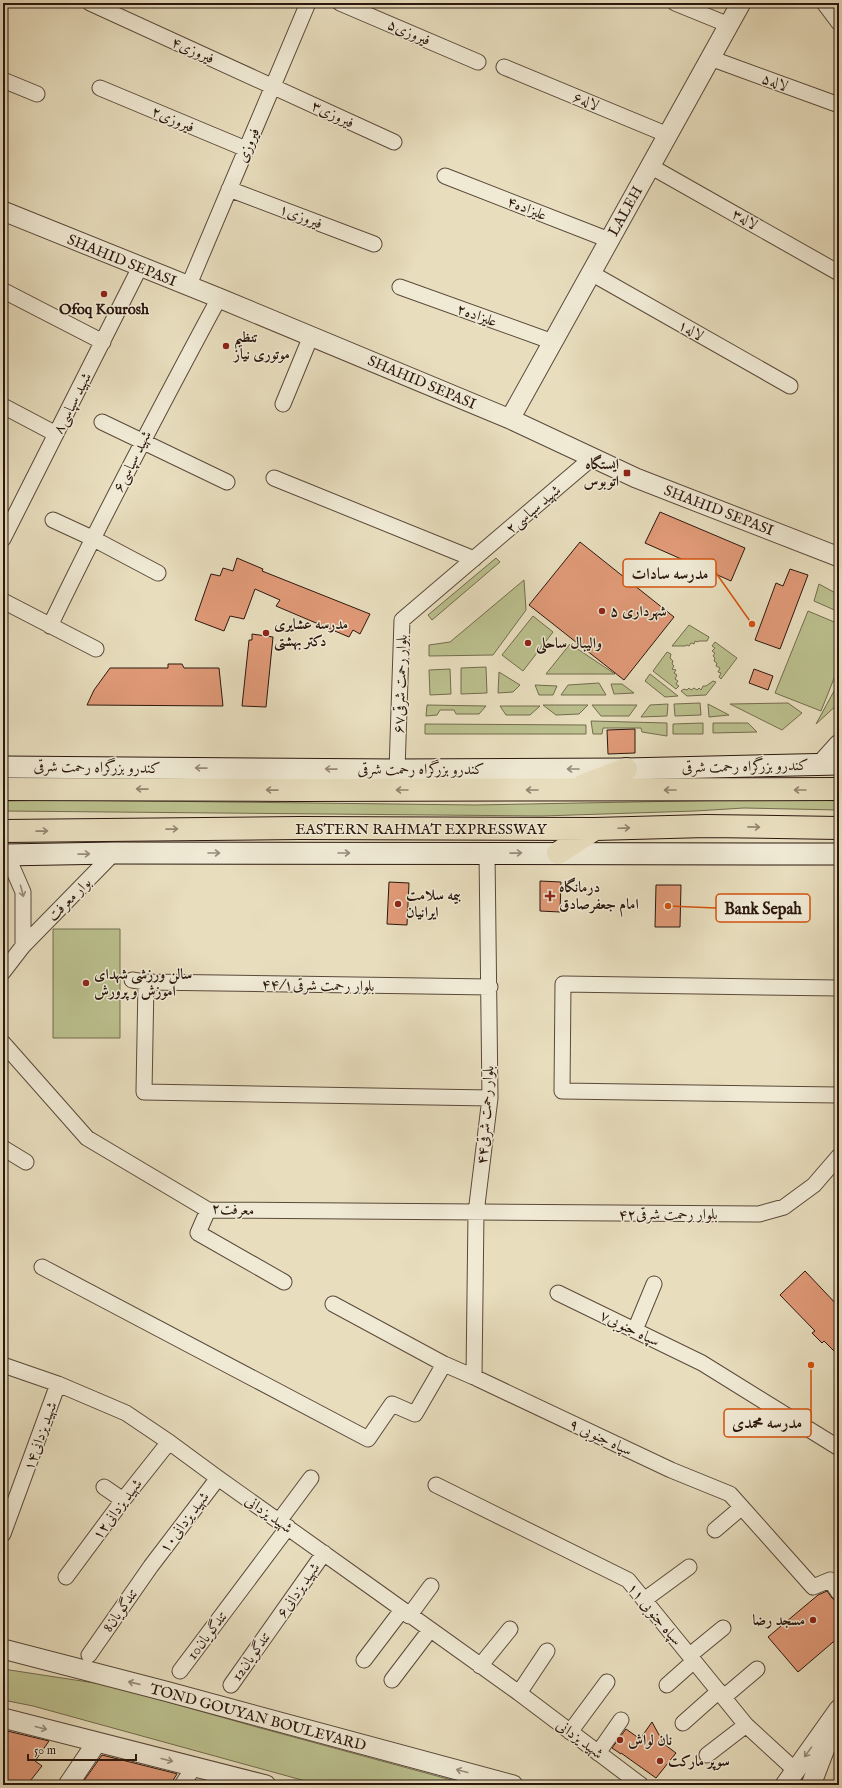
<svg xmlns="http://www.w3.org/2000/svg" width="842" height="1788" viewBox="0 0 842 1788" font-family="'IM FELL English',Amiri,serif">
	<rect width="100%" height="100%" fill="#e8debe"/>
	<filter id="stains"><feTurbulence type="fractalNoise" baseFrequency=".005" numOctaves="4"/><feColorMatrix values="0 0 0 0 .2 0 0 0 0 .09 0 0 0 0 .02 0 0 0 .5 -.17"/></filter>
	<radialGradient id="worn" r=".72"><stop offset=".6" stop-color="#630" stop-opacity="0"/><stop offset="1" stop-color="#630" stop-opacity=".3"/></radialGradient>
	<!-- green -->
	<path fill="#bbc08e" stroke="#736c4e" d="M496 558 500 562 432 620 428 615Z
		M524 580 526 610 493 655 429 656V645L450 642Z
		M819 584 839 595V612L814 601Z
		M808 611 839 624V666L821 711 775 693Z
		M533 616 553 632 523 671 502 655Z
		M689 625 709 637 707 641H699L698 642 695 641 694 644 691 643 689 646 687 645 685 646H672Z
		M715 642 737 658 721 679 719 677 721 673 718 672 720 668 716 666 717 663 714 661 715 658 713 656 715 653 712 651 715 648 712 646Z
		M570 644 615 674H546Z
		M667 652 671 654 670 658 673 661 672 664 674 666 672 669 676 670 674 673 677 675 675 679 678 681 676 684 679 686 676 689 653 671Z
		M486 667 487 693 461 694V668Z
		M450 669 451 694 430 695 429 670Z
		M499 672 520 685 513 692 498 693Z
		M650 674 678 696 665 697 645 681Z
		M713 681 716 682 706 695 687 696 681 691 684 689 687 690 689 688 691 690 694 688 697 690 699 688 701 690 703 686H706Z
		M839 682V703L816 724Z
		M599 683 606 695H561L568 685Z
		M611 684H622L634 693 614 694Z
		M535 685 557 686 553 695H539Z
		M700 703 701 715 675 716 674 704Z
		M788 703 802 713 782 730 730 704Z
		M668 704 667 716 641 717 650 705Z
		M708 704 729 715 709 717Z
		M427 705 486 706 479 714H456L454 710H440L437 715 426 716Z
		M543 705H588L579 714 556 715Z
		M592 705H637L629 716H601Z
		M500 706H540L530 715H506Z
		M591 721 667 723V736L642 732 641 728H603L602 734H593Z
		M703 723V734H673V724Z
		M713 723H748L757 732 713 733Z
		M425 724 586 725V734H425Z
		M792 799 839 801V810L744 808 695 811 542 816 3 811V801L62 800 475 805Z
		M53 929H120V1038H53Z
		M3 1669 108 1685 253 1726 470 1785H320L33 1706 3 1700Z"/>
	<!-- building -->
	<path fill="#e19a78" stroke="#2b170e" d="M660 512 745 548 731 581 645 543Z
		M580 542 674 617 624 680 529 605Z
		M237 558 263 569 262 571 370 614 360 634 353 630 349 637 276 606 280 600 255 589 244 619 230 616 224 631 195 620 211 574 220 576 223 568 233 571Z
		M790 569 808 575 780 649 755 640 776 583 783 586Z
		M252 634 273 637 266 707 242 706 249 640H252Z
		M168 664H182L184 668H219L223 706 87 705 94 690 110 668H168Z
		M754 669 773 676 768 690 749 683Z
		M635 729V753L608 754 607 730Z
		M540 881 561 882 560 912 540 911Z
		M389 882 409 883 407 925 387 924Z
		M656 885H681L680 927H655Z
		M805 1271 839 1307V1356L824 1341 822 1343 812 1333 815 1331 780 1295Z
		M827 1591 832 1598 839 1603V1637L798 1672 768 1637 818 1595Z
		M652 1722 664 1744 676 1753 656 1778 621 1753V1754L612 1748 626 1729 640 1739Z
		M3 1730 49 1741 35 1761 42 1766 27 1785H3Z
		M102 1755 174 1773 177 1774 170 1785H81Z"/>
	<g fill="none" stroke-linecap="round" stroke-linejoin="round">
		<!-- minor casing -->
		<g stroke="#5a493a" stroke-width="17">
			<path id="minor" d="M90 3 394 142
				M340 3 478 62
				M675 3 729 25
				M824 3 839 23
				M710 58 839 105
				M504 67 668 135
				M3 80 37 94
				M100 88 246 149
				M650 166 839 273
				M445 176 609 240
				M229 189 374 244
				M591 273 790 386
				M188 287 308 3
				M400 287 553 342
				M6 292 103 342
				M283 404 311 336
				M3 406 56 434
				M102 422 227 482
				M274 478 474 559
				M53 520 92 538 158 573
				M3 539 140 267
				M5 602 96 649
				M50 626C103 515 161 406 219 298
				M397 770 402 620 592 458
				M7 855 23 892V946
				M3 972 23 946 114 853
				M132 980 146 982 490 987
				M146 982 144 1092 490 1098
				M839 988 563 984 562 1091 839 1095
				M3 1043 87 1138 208 1210 759 1214 784 1207 814 1185 839 1156
				M3 1148 26 1162
				M208 1210 198 1233 284 1282
				M42 1267 368 1439 392 1404 415 1414 444 1364
				M558 1293 702 1363 839 1448
				M333 1304 444 1364 474 1377 671 1470 730 1494 813 1587 830 1580 839 1593
				M635 1330 654 1284
				M3 1365 58 1384 126 1413 169 1442 218 1478 378 1592 519 1693 641 1785
				M474 1377 476 1213 490 1098 487 853
				M436 1485 628 1580 746 1725 795 1770
				M104 1487 123 1500
				M279 1521 311 1478
				M715 1530 742 1507
				M3 1534 58 1384
				M66 1577 123 1500 169 1442
				M644 1600 689 1567
				M409 1616 431 1586
				M89 1655 151 1566 218 1478
				M690 1655 723 1628
				M364 1660 402 1610
				M480 1666 510 1629
				M180 1671 288 1527
				M392 1680 430 1630
				M231 1685 324 1553
				M667 1685 694 1661
				M519 1693 547 1651
				M724 1697 757 1669
				M683 1723 719 1691
				M570 1732 607 1682
				M598 1753 621 1720
				M707 1755 746 1725
				M182 1785 194 1767"/>
		</g>
		<!-- tertiary casing -->
		<g stroke="#5a493a" stroke-width="21">
			<path id="tertiary" d="M3 211 219 298 510 419 636 478 839 557
				M510 419 741 3
				M820 765 839 744
				M3 1649 165 1691 513 1785
				M3 1718 266 1785
				M68 1785 97 1742
				M785 1785 839 1709
				M811 1785 832 1730"/>
		</g>
		<!-- secondary casing -->
		<g stroke="#2b170e" stroke-width="23">
			<path id="secondary" d="M3 767 397 770 626 769 839 764
				M3 855 114 853 839 854"/>
		</g>
		<!-- trunk casing -->
		<g stroke="#2b170e" stroke-width="24">
			<path id="trunk" d="M584 785 626 769
				M3 789 298 790 839 789
				M3 831 299 828 595 829 706 826 839 828
				M558 853 595 829"/>
		</g>
		<!-- minor -->
		<use href="#minor" stroke="#f0ead5" stroke-width="15"/>
		<!-- tertiary -->
		<use href="#tertiary" stroke="#f0ead5" stroke-width="19"/>
		<!-- secondary -->
		<use href="#secondary" stroke="#f0ead5" stroke-width="21"/>
		<!-- trunk -->
		<use href="#trunk" stroke="#e8debe" stroke-width="22"/>
	</g>
	<!-- one-way arrows -->
	<defs><path id="oneway-shaft" d="M-6 0H5M1.5-3L5.5 0L1.5 3" fill="none" stroke-width="1.6" stroke-linecap="round" stroke-linejoin="round"/></defs>
	<g stroke="#978b7b">
		<use href="#oneway-shaft" transform="translate(201 768) rotate(-179)"/>
		<use href="#oneway-shaft" transform="translate(331 769) rotate(-179)"/>
		<use href="#oneway-shaft" transform="translate(573 769) rotate(-180)"/>
		<use href="#oneway-shaft" transform="translate(214 853)"/>
		<use href="#oneway-shaft" transform="translate(344 853)"/>
		<use href="#oneway-shaft" transform="translate(516 853) rotate(-1)"/>
		<use href="#oneway-shaft" transform="translate(84 854) rotate(-1)"/>
		<use href="#oneway-shaft" transform="translate(22 891) rotate(75)"/>
		<use href="#oneway-shaft" transform="translate(134 1683) rotate(-167)"/>
		<use href="#oneway-shaft" transform="translate(41 1728) rotate(14)"/>
		<use href="#oneway-shaft" transform="translate(808 1752) rotate(126)"/>
		<use href="#oneway-shaft" transform="translate(167 1760) rotate(14)"/>
		<use href="#oneway-shaft" transform="translate(462 1771) rotate(-165)"/>
	</g>
	<g stroke="#93846f">
		<use href="#oneway-shaft" transform="translate(142 789) rotate(-179)"/>
		<use href="#oneway-shaft" transform="translate(272 790) rotate(-179)"/>
		<use href="#oneway-shaft" transform="translate(402 790) rotate(180)"/>
		<use href="#oneway-shaft" transform="translate(532 790) rotate(180)"/>
		<use href="#oneway-shaft" transform="translate(670 790) rotate(-180)"/>
		<use href="#oneway-shaft" transform="translate(800 790) rotate(180)"/>
		<use href="#oneway-shaft" transform="translate(754 827) rotate(1)"/>
		<use href="#oneway-shaft" transform="translate(624 828) rotate(-2)"/>
		<use href="#oneway-shaft" transform="translate(172 829) rotate(-1)"/>
		<use href="#oneway-shaft" transform="translate(42 831) rotate(-1)"/>
	</g>
	<!-- markers -->
	<g fill="#8f2418" stroke="#f0ead5" stroke-width="1.5">
		<circle cx="104" cy="294" r="4"/>
		<circle cx="226" cy="346" r="4"/>
		<rect x="623" y="469" width="8" height="8" rx="2"/>
		<circle cx="602" cy="611" r="4"/>
		<circle cx="266" cy="633" r="4"/>
		<circle cx="528" cy="643" r="4"/>
		<path d="M548 890h4v4h4v4h-4v4h-4v-4h-4v-4h4z"/>
		<circle cx="398" cy="904" r="4"/>
		<circle cx="86" cy="983" r="4"/>
		<circle cx="813" cy="1620" r="4"/>
		<circle cx="620" cy="1740" r="4"/>
		<circle cx="660" cy="1761" r="4"/>
	</g>
	<g text-anchor="middle" stroke-width="3" stroke-linejoin="round" paint-order="stroke">
		<!-- street labels -->
		<g font-size="15" fill="#2b170e" stroke="#f0ead5">
			<text transform="translate(409 32) rotate(23)" y="5">فیروزی۵</text>
			<text transform="translate(193 50) rotate(24)" y="5">۴فیروزی</text>
			<text transform="translate(775 82) rotate(20)" y="5">لاله۵</text>
			<text transform="translate(586 101) rotate(22)" y="5">۶لاله</text>
			<text transform="translate(333 114) rotate(25)" y="5">فیروزی۳</text>
			<text transform="translate(173 119) rotate(23)" y="5">فیروزی۲</text>
			<text transform="translate(248 145) rotate(-67)" y="5">فیروزی</text>
			<text transform="translate(527 208) rotate(22)" y="5">علیزاده۴</text>
			<text transform="translate(625 211) rotate(-61)" y="5">LALEH</text>
			<text transform="translate(301 216) rotate(21)" y="5">فیروزی۱</text>
			<text transform="translate(745 219) rotate(30)" y="5">۳لاله</text>
			<text transform="translate(122 260) rotate(22)" y="5">SHAHID SEPASI</text>
			<text transform="translate(477 315) rotate(20)" y="5">علیزاده۲</text>
			<text transform="translate(691 330) rotate(30)" y="5">۱لاله</text>
			<text transform="translate(422 382) rotate(23)" y="5">SHAHID SEPASI</text>
			<text transform="translate(72 403) rotate(-63)" y="5">شهید سپاسی۸</text>
			<text transform="translate(132 461) rotate(-63)" y="5">شهید سپاسی۶</text>
			<text transform="translate(533 509) rotate(-40)" y="5">شهید سپاسی۲</text>
			<text transform="translate(719 510) rotate(21)" y="5">SHAHID SEPASI</text>
			<text transform="translate(400 684) rotate(-88)" y="5">بلوار رحمت شرقی۶۷</text>
			<text transform="translate(745 766) rotate(-1)" y="5">کندرو بزرگراه رحمت شرقی</text>
			<text transform="translate(97 767) rotate(1)" y="5">کندرو بزرگراه رحمت شرقی</text>
			<text x="421" y="774">کندرو بزرگراه رحمت شرقی</text>
			<text x="421" y="834">EASTERN RAHMAT EXPRESSWAY</text>
			<text transform="translate(69 899) rotate(-45)" y="5">بوار معرفت</text>
			<text transform="translate(318 985) rotate(1)" y="5">بلوار رحمت شرقی۴۴/۱</text>
			<text transform="translate(485 1115) rotate(-86)" y="5">۴۴بلوار رحمت شرقی</text>
			<text transform="translate(233 1209) rotate(3)" y="5">معرفت۲</text>
			<text x="668" y="1219">بلوار رحمت شرقی۴۲</text>
			<text transform="translate(630 1328) rotate(26)" y="5">سپاه جنوبی۷</text>
			<text transform="translate(40 1436) rotate(-70)" y="5">شهید یزدانی۱۴</text>
			<text transform="translate(601 1437) rotate(25)" y="5">۹ سپاه جنوبی</text>
			<text transform="translate(117 1509) rotate(-53)" y="5">شهید یزدانی۱۲</text>
			<text transform="translate(269 1514) rotate(35)" y="5">شهید یزدانی</text>
			<text transform="translate(184 1522) rotate(-53)" y="5">شهید یزدانی۱۰</text>
			<text transform="translate(298 1590) rotate(-55)" y="5">شهید یزدانی۶</text>
			<text transform="translate(120 1610) rotate(-55)" y="5">8تندگویان</text>
			<text transform="translate(655 1614) rotate(50)" y="5">۱۱ سپاه جنوبی</text>
			<text transform="translate(207 1635) rotate(-53)" y="5">10تندگویان</text>
			<text transform="translate(251 1656) rotate(-55)" y="5">12تندگویان</text>
			<text transform="translate(258 1717) rotate(15)" y="5">TOND GOUYAN BOULEVARD</text>
			<text transform="translate(580 1739) rotate(37)" y="5">شهید یزدانی</text>
		</g>
		<!-- poi labels -->
		<g font-size="15" font-weight="bold" fill="#2b170e" stroke="#f0ead5" text-anchor="start">
			<text x="104" y="314" text-anchor="middle">Ofoq Kourosh</text>
			<text x="234" y="342">تنظیم<tspan x="234" dy="17">موتوری نیاز</tspan></text>
			<text x="619" y="469" text-anchor="end">ایستگاه<tspan x="619" dy="17">اتوبوس</tspan></text>
			<text x="610" y="616">شهرداری ۵</text>
			<text x="274" y="629">مدرسه عشایری<tspan x="274" dy="17">دکتر بهشتی</tspan></text>
			<text x="536" y="648">والیبال ساحلی</text>
			<text x="559" y="892">درمانگاه<tspan x="559" dy="17">امام جعفرصادق</tspan></text>
			<text x="406" y="900">بیمه سلامت<tspan x="406" dy="17">ایرانیان</tspan></text>
			<text x="94" y="979">سالن ورزشی شهدای<tspan x="94" dy="17">اموزش و پرورش</tspan></text>
			<text x="805" y="1625" text-anchor="end">مسجد رضا</text>
			<text x="628" y="1745">نان لواش</text>
			<text x="668" y="1766">سوپر مارکت</text>
		</g>
	</g>
	<!-- callouts -->
	<path fill="none" stroke="#d5520c" stroke-width="1.5" d="M752 624L716 573M668 906L716 908M811 1365L811 1423"/>
	<g fill="#d5520c" stroke="#f0ead5" stroke-width="1.5">
		<circle cx="752" cy="624" r="4"/>
		<circle cx="668" cy="906" r="4"/>
		<circle cx="811" cy="1365" r="4"/>
	</g>
	<g fill="#f0ead5" stroke="#d5520c" stroke-width="1.5">
		<rect x="623" y="559" width="93" height="28" rx="4"/>
		<rect x="716" y="894" width="94" height="28" rx="4"/>
		<rect x="724" y="1409" width="87" height="28" rx="4"/>
	</g>
	<g font-size="16" text-anchor="middle" font-weight="bold" fill="#2b170e">
		<text x="670" y="579">مدرسه سادات</text>
		<text x="763" y="914">Bank Sepah</text>
		<text x="767" y="1428">مدرسه محمدی</text>
	</g>
	<!-- margin -->
	<rect width="842" height="1788" fill="none" stroke="#e8debe" stroke-width="16"/>
	<rect x="4" y="4" width="834" height="1780" fill="none" stroke="#2b170e" stroke-width="2"/>
	<rect x="8" y="8" width="826" height="1772" fill="none" stroke="#2b170e"/>
	<!-- scale -->
	<path d="M28 1754v6h108v-6" fill="none" stroke="#2b170e" stroke-width="2"/>
	<text x="34" y="1754" font-size="12" fill="#2b170e" stroke="#f0ead5" stroke-width="3" paint-order="stroke">50 m</text>
	<rect width="100%" height="100%" filter="url(#stains)"/>
	<rect width="100%" height="100%" fill="url(#worn)"/>
</svg>
